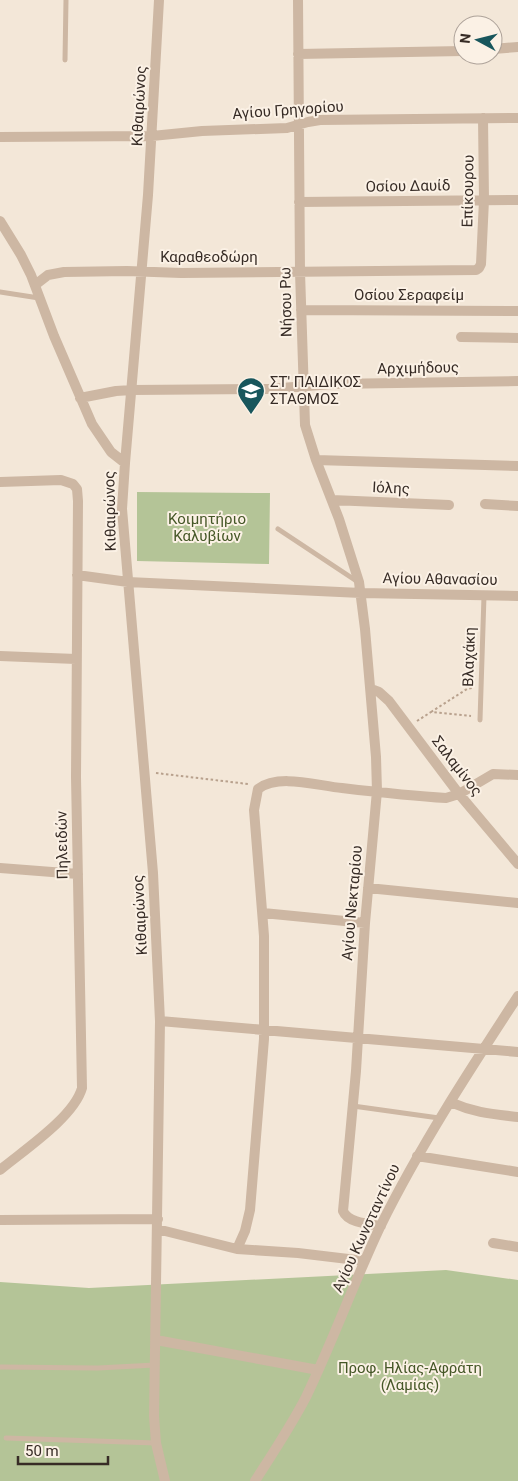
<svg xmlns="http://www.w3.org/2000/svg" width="518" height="1481" viewBox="0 0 518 1481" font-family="Roboto,sans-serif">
	<rect width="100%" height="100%" fill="#f3e7d8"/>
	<!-- green -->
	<path fill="#b4c497" d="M137 492 270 493 269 564 137 561Z
		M446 1270 518 1280V1481H0V1282L89 1288Z"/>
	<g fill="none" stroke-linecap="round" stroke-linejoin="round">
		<!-- path -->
		<path stroke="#b8a18d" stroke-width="2" stroke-dasharray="2.5 2.5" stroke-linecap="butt" d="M431 712 467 689 472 688
			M417 721 431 712 471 716
			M156 773 248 784"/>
		<!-- lane -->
		<path stroke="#cdb7a3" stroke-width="5" d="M65 60 66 0
			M0 292 39 298
			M278 529 358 582
			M480 720 484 596
			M353 1106 439 1118
			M0 1367 98 1368 155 1365
			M6 1438 156 1443"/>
		<!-- street -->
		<path stroke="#cdb7a3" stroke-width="10" d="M159 0 148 195 125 463 122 509 153 873 160 1021 154 1416 156 1443 165 1481
			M298 0 300 272 305 425 316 460 339 519 359 582 365 629 376 757 377 791 365 923 356 1071 343 1211C348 1223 369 1224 381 1226
			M493 49 518 47
			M298 54 463 51
			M0 137 152 136 202 131 287 128 308 122 320 120 518 118
			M299 202 518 200
			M0 221 21 255 31 275 54 336 92 424 111 452 125 463
			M35 285 48 275 64 272 127 271 181 273 476 270 479 268 481 264 484 200 483 118
			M301 310 518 311
			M461 337 518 338
			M80 398 116 391 132 390 269 389 332 384 518 381
			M316 460 518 466
			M0 482 61 480 73 484 77 489 78 501 76 777 82 1088C74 1117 24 1150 0 1170
			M332 500 449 505
			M485 504 518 506
			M77 575 128 582 361 593 518 596
			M0 656 76 659
			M371 689 379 692 389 701 459 794 518 864
			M0 868 78 874
			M368 888 518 903
			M263 913 365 923
			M160 1021 518 1052
			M450 1102C475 1113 492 1114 518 1117
			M417 1156 518 1172
			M0 1220 158 1219
			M157 1229 237 1249 298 1253 365 1261
			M493 1243 518 1247
			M237 1249 245 1231 250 1210 264 1039V936L254 810 258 789C279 773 318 786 342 788 376 792 411 796 446 798L459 794 493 774 518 775
			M156 1340 318 1370
			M255 1481C273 1453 291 1426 306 1397 333 1341 354 1282 380 1227 420 1146 469 1071 518 996"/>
	</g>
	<!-- icons -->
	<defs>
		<g id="school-pin" transform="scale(1.4375)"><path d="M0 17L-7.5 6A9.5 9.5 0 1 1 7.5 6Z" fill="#18565c" stroke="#fbf1e5"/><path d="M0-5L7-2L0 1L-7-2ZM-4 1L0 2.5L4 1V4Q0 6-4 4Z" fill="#fff"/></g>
	</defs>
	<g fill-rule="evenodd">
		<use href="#school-pin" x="251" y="391"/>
	</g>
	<g text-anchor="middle" stroke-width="4" stroke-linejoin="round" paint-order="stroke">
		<!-- street labels -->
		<g font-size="15" fill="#372c26" stroke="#fbf1e5">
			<text transform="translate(139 106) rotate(-87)" y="5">Κιθαιρώνος</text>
			<text transform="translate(288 110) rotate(-4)" y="5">Αγίου Γρηγορίου</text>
			<text transform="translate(408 186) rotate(-1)" y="5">Οσίου Δαυίδ</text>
			<text transform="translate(468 191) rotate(-89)" y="5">Επίκουρου</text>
			<text x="209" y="262">Καραθεοδώρη</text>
			<text x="409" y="300">Οσίου Σεραφείμ</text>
			<text transform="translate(286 302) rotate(-91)" y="5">Νήσου Ρω</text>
			<text transform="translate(418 368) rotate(-1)" y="5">Αρχιμήδους</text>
			<text transform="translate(391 488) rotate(3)" y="5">Ιόλης</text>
			<text transform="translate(110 511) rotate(-91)" y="5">Κιθαιρώνος</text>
			<text transform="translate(440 579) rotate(1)" y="5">Αγίου Αθανασίου</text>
			<text transform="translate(469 657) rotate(-88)" y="5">Βλαχάκη</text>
			<text transform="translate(457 766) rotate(52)" y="5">Σαλαμίνος</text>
			<text transform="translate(62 845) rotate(-91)" y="5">Πηλειδών</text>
			<text transform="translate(352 903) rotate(-85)" y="5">Αγίου Νεκταρίου</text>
			<text transform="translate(140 915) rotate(-93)" y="5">Κιθαιρώνος</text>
			<text transform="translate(366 1228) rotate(-65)" y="5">Αγίου Κωνσταντίνου</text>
		</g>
		<!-- poi labels -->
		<g font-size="15" fill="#372c26" stroke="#fbf1e5" text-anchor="start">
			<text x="270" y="387">ΣΤ' ΠΑΙΔΙΚΟΣ<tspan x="270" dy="17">ΣΤΑΘΜΟΣ</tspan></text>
		</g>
		<!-- park labels -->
		<g font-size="15" fill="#455727" stroke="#fbf1e5">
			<text x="207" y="524">Κοιμητήριο<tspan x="207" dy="17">Καλυβίων</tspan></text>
			<text x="410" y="1373">Προφ. Ηλίας-Αφράτη<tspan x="410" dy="17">(Λαμίας)</tspan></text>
		</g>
	</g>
	<!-- north arrow -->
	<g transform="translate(478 40) rotate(277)"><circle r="24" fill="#fbf1e5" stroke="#ada299"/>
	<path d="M0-4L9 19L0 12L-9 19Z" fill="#18565c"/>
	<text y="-8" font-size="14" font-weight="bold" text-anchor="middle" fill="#372c26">N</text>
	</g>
	<!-- scale -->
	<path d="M18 1456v8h90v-8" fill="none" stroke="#372c26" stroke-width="2.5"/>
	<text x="25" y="1456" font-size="15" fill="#372c26" stroke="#fbf1e5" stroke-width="4" paint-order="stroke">50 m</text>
</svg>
